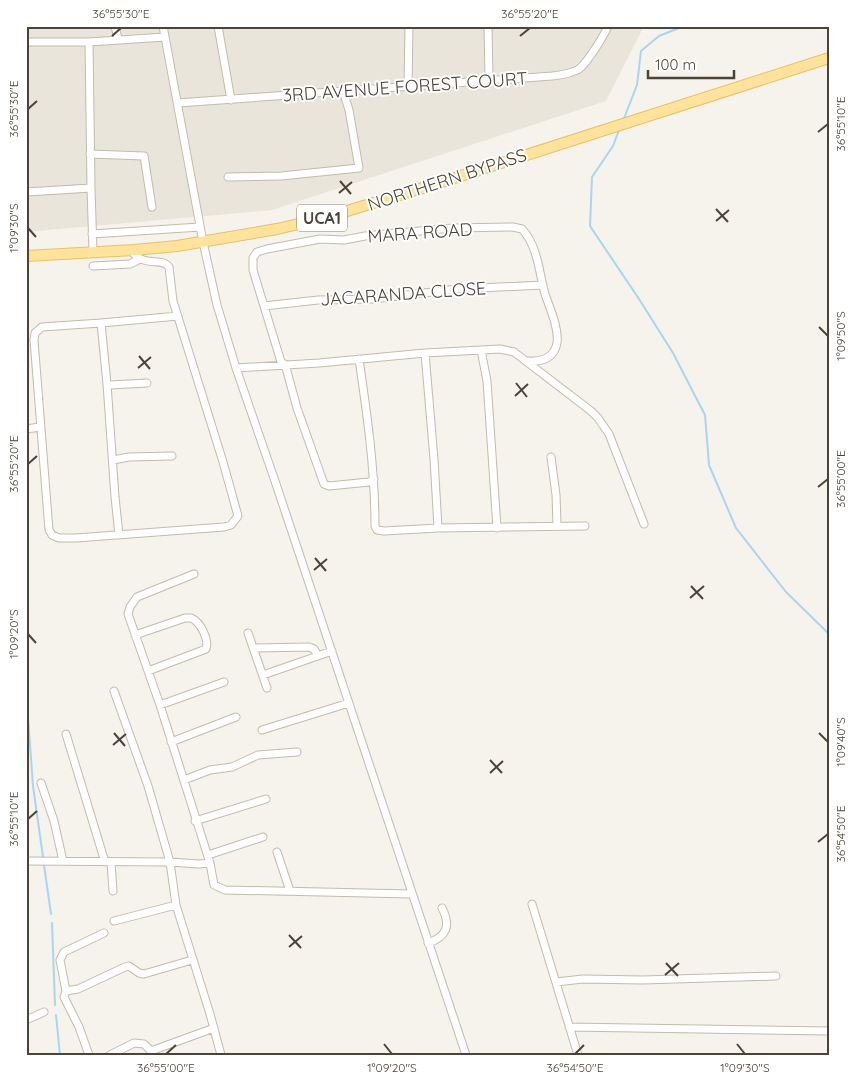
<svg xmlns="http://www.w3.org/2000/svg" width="855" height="1081" viewBox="0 0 855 1081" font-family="Quicksand,sans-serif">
	<rect width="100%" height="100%" fill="#f6f3ec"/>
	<!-- residential -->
	<path fill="#eae5da" d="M26 26H644L606 101 272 210 26 232Z"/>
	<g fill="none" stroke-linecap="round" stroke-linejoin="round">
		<!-- stream -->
		<path stroke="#a9d4f2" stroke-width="2" d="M623 121 637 85 641 51 659 36 684 26
			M619 130 613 146 592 177 590 226 639 299 673 353 705 415 709 465 736 528 786 592 829 634
			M26 689 33 786 43 857
			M44 865 51 914
			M52 923 55 1005
			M56 1015 60 1055"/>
		<!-- street casing -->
		<g stroke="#c2bbae" stroke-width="9">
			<path id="street" d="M115 26 118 39
				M163 26 203 242 217 305 236 368 276 484 466 1055
				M218 26 231 100
				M488 26 489 80
				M26 42H89L165 37
				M89 42 91 188
				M408 86 409 26
				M178 103 552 76C561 75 571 74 579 69 587 63 604 36 608 26
				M90 154 144 156 152 207
				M228 177 281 176 359 168 349 110 343 91
				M26 192 91 188 93 252
				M92 234 200 227
				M134 250V254C147 267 162 257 169 267L173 301 223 462 238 516 231 525 224 527 76 538H59L52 535 49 530 34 340 35 333 42 327 101 323 107 384 110 385 147 383
				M93 266 130 264 140 259
				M264 306 318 300 373 299 458 289 543 285
				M101 323 178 316
				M481 350 487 381 497 528
				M425 353 434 459 438 528
				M359 359C367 414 375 469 375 526L377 530 384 531 438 528 585 526
				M285 364 297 408 324 484 329 486 369 482 374 479
				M282 365 253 270V258L257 252 267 249 320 239 344 240 365 236 453 228 513 227 522 229C538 246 539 273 545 294 550 309 559 328 557 343 554 359 541 362 527 361
				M236 368 319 363 425 353 500 349 514 352 591 411 598 418 609 434 644 524
				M107 384 115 497 119 535
				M26 429 40 427
				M551 457 556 495 557 525
				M113 460 129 457 172 456
				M194 574 137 597 130 607 128 614 160 705 210 863
				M248 633 267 688
				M135 635 185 618H191C201 622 209 640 206 649L148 671
				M253 648 309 647 314 649 318 656
				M263 675 332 651
				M114 691 148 786 170 862 176 905 210 1014 221 1055
				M160 705 224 682
				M262 730 349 703
				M66 734 105 862
				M171 742 236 717
				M184 780 210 770 232 767 258 755 297 752
				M41 783 54 821 63 861
				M195 821 266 799
				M277 852 290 891
				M208 855 263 837
				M26 861 170 862 199 864 210 863 214 885 225 890 412 894
				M111 862 113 891
				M532 904 578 1055
				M114 921 176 905
				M428 943C447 937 451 925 442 908
				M556 982 583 979 643 980 776 976
				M66 991 60 960 64 952 104 933
				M26 1020 44 1012
				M569 1027 829 1031
				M89 1055 79 1027 64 997 66 991 78 989 125 967 129 966 139 973 144 974 192 960
				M110 1055 134 1043 144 1044 151 1051 214 1028"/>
		</g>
		<!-- primary casing -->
		<g stroke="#e6c16a" stroke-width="12">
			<path id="primary" d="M26 256 134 250 177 246 277 229 324 218 439 183 829 58"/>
		</g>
		<!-- street -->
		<use href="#street" stroke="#fff" stroke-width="7"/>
		<!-- primary -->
		<use href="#primary" stroke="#ffe39c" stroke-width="10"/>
	</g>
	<!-- ticks -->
	<path fill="none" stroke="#4b4439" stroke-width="2" d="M112 36 121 28M520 36 530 28M28 109 37 101M818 132 828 124M340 181 351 194M339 193 352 182M716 209 728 222M716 221 729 210M28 228 36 237M819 327 828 336M139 356 150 369M138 368 151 357M516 383 527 397M515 396 528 384M28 464 37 456M818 487 828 479M315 558 326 571M314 570 327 559M691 586 703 599M690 598 704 586M28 634 36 643M114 733 125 746M819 733 828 742M113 745 126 734M490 760 502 773M490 773 503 761M28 819 37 811M818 842 828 834M289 935 301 948M289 947 302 936M666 963 678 976M665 975 679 963M384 1044 392 1054M737 1044 745 1054M166 1054 176 1045M575 1054 584 1045"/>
	<g text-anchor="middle" stroke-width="4" stroke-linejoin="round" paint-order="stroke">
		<!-- shield labels -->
		<rect fill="#fff" stroke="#817c74" stroke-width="1" x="297" y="204.5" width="50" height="27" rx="4"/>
		<g font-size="16" font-weight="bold" fill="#4b4439">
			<text x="322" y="224">UCA1</text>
		</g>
		<!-- street labels -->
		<g font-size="18" fill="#4b4439" stroke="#fff">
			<text transform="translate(405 87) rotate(-4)" y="6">3RD AVENUE FOREST COURT</text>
			<text transform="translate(447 180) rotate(-18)" y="6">NORTHERN BYPASS</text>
			<text transform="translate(420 233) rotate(-4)" y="6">MARA ROAD</text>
			<text transform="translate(403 294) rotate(-4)" y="6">JACARANDA CLOSE</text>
		</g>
	</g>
	<!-- border -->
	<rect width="855" height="1081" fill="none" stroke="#ffffff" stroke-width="55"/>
	<!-- scale -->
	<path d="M648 70v8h86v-8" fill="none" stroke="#4b4439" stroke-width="2.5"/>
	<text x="655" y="70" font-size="15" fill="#4b4439" stroke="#ffffff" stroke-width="4" paint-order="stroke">100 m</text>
	<rect x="28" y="28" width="800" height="1026" fill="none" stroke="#4b4439" stroke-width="2"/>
	<g font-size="12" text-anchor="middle" fill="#4b4439">
		<text x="121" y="18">36°55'30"E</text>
		<text x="530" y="18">36°55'20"E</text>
		<text transform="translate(14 109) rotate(-90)" y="4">36°55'30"E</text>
		<text transform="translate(841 124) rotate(-90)" y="4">36°55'10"E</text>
		<text transform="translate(14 228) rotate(-90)" y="4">1°09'30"S</text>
		<text transform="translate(841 336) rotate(-90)" y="4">1°09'50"S</text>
		<text transform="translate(14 464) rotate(-90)" y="4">36°55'20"E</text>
		<text transform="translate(841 479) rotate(-90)" y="4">36°55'00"E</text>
		<text transform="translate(14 634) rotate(-90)" y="4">1°09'20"S</text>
		<text transform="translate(841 742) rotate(-90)" y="4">1°09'40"S</text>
		<text transform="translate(14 819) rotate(-90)" y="4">36°55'10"E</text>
		<text transform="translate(841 834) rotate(-90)" y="4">36°54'50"E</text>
		<text x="166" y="1072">36°55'00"E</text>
		<text x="392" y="1072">1°09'20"S</text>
		<text x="575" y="1072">36°54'50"E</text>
		<text x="745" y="1072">1°09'30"S</text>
	</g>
</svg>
